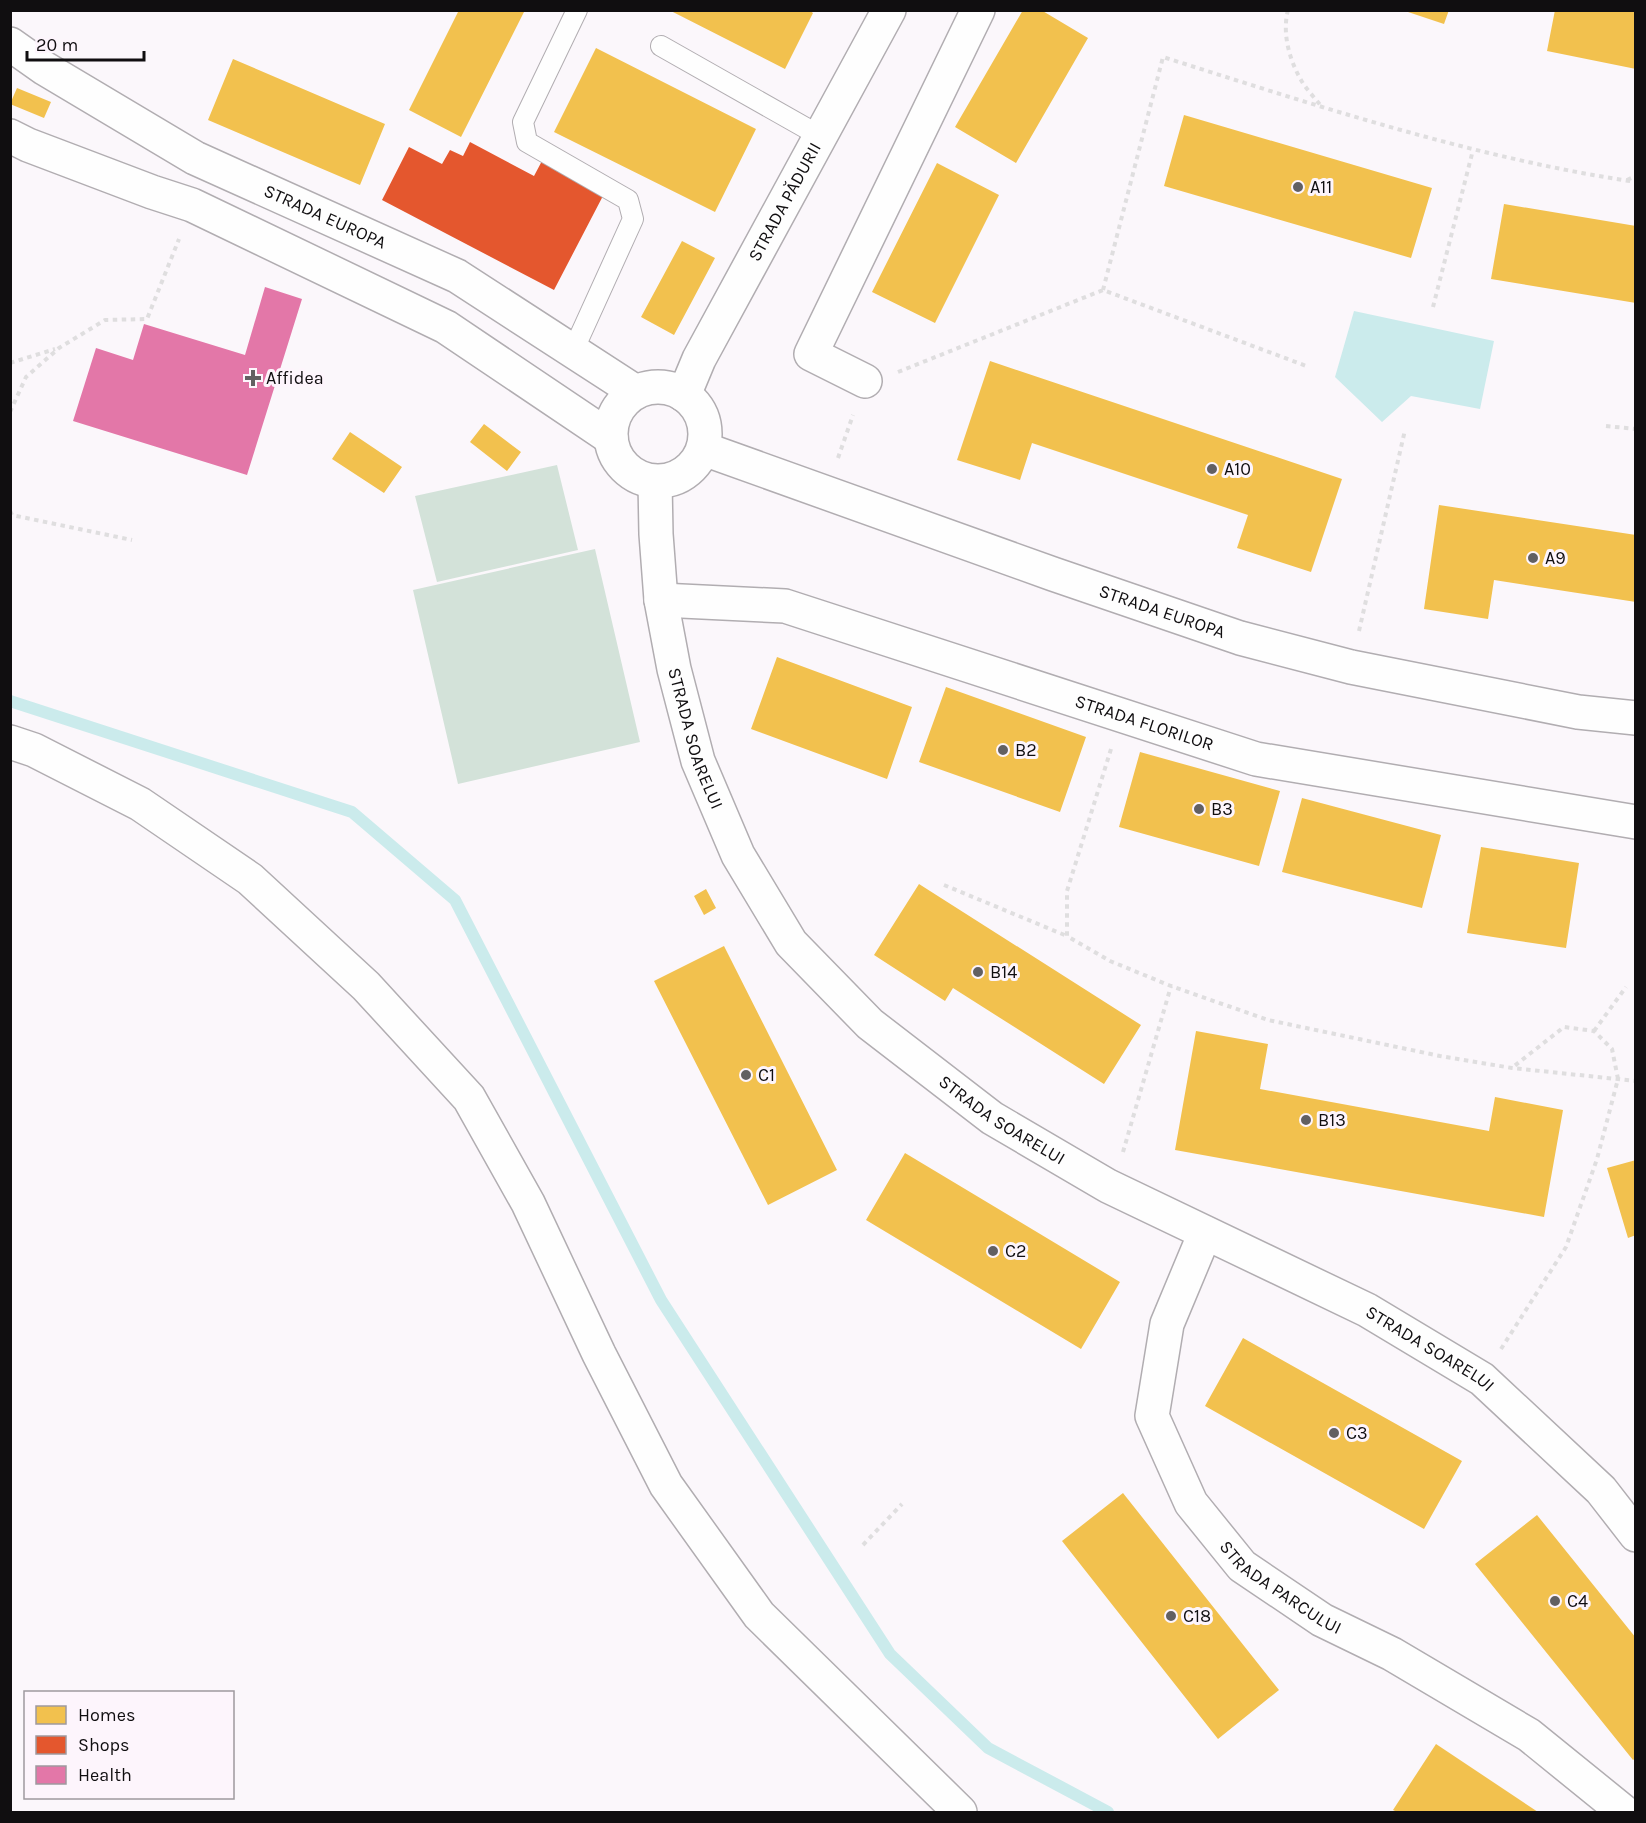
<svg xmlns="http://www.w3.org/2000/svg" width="1646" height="1823" viewBox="0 0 1646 1823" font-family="Karla,sans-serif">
	<rect width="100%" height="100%" fill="#fbf7fb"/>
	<!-- green -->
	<path fill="#d3e2d9" d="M557 465 578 550 437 582 415 496Z
		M595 549 640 742 458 784 413 590Z"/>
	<!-- water -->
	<path fill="#cbebec" d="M1354 311 1494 341 1480 409 1411 396 1382 422 1335 377Z"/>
	<!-- homes -->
	<path fill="#f2c14e" d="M459 10H525L461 137 409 110Z
		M669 10H809L813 13 785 69Z
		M1023 10H1041L1088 38 1016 163 955 127Z
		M1402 10H1449L1444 24Z
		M1555 10H1636V69L1547 51Z
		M596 48 756 129 715 212 554 132Z
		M233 59 385 124 360 185 208 120Z
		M17 88 51 102 44 118 10 104Z
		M1184 115 1432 188 1411 258 1164 186Z
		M937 163 999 195 935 323 872 292Z
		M1504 204 1636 226V303L1491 279Z
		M682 241 715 258 674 335 641 317Z
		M990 361 1342 479 1311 572 1237 548 1248 515 1032 443 1020 480 957 460Z
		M484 424 521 452 507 471 470 442Z
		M350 432 402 467 384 493 332 459Z
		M1439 505 1636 535V602L1494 580 1488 619 1424 609Z
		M777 657 912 707 887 779 751 729Z
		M946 687 1086 737 1060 812 919 762Z
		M1140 752 1280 791 1259 866 1119 827Z
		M1302 798 1441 835 1422 908 1282 872Z
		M1481 847 1579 863 1566 948 1467 933Z
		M919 884 1141 1025 1104 1084 953 988 945 1001 874 955Z
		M706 889 716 908 704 915 694 896Z
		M724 946 837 1170 768 1205 654 981Z
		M1196 1031 1268 1044 1260 1089 1489 1131 1495 1097 1563 1110 1544 1217 1175 1150Z
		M905 1153 1120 1282 1081 1349 866 1220Z
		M1636 1160V1235L1628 1238 1607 1168Z
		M1243 1338 1462 1461 1424 1529 1205 1406Z
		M1123 1493 1279 1690 1218 1739 1062 1541Z
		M1537 1515 1636 1638V1758L1633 1760 1475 1564Z
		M1436 1744 1538 1812H1397L1393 1810Z"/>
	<!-- shops -->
	<path fill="#e4572e" d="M470 142 534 176 543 159 605 192 554 290 382 200 409 147 442 164 450 150 463 156Z"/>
	<!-- health -->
	<path fill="#e377a8" d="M265 287 302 299 247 475 73 421 96 348 133 360 144 324 245 355Z"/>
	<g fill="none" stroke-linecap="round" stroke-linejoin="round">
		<!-- stream -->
		<path stroke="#cbebec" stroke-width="12" d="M10 701 352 812 455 900 661 1300 890 1654 988 1748 1108 1812"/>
		<!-- lane casing -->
		<g stroke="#b1adb1" stroke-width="22">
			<path id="lane" d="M661 46 820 136
				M573 351 633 219 628 200 527 142 523 122 577 10"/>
		</g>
		<!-- street casing -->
		<g stroke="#b1adb1" stroke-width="36">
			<g id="street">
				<path d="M865 381 811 354 978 10"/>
				<path id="s1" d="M684 395 699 359 889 10"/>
				<path id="s2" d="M655 482 656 534 661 600 674 669 698 761 738 855 791 943 870 1024 992 1118 1108 1186 1367 1310 1482 1379 1601 1490 1636 1535"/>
				<path id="s3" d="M661 600 785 606 1256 759 1636 822"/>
				<path d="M10 742 34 750 140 804 250 879 366 986 469 1098 528 1203 599 1354 666 1485 759 1615 960 1812"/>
				<path id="s4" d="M1205 1233 1167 1324 1152 1416 1191 1503 1242 1566 1322 1620 1392 1654 1529 1735 1624 1812"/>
			</g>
		</g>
		<!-- secondary casing -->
		<g stroke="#b1adb1" stroke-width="36">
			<g id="secondary">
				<path id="s5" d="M10 44 44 68 195 158 457 276 636 392"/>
				<path d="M10 136 28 145 152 192 192 205 446 327 611 438"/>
				<circle cx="658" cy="434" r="47"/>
				<path id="s6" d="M704 449 1053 574 1240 638 1351 667 1578 712 1636 718"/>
			</g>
		</g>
		<!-- path -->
		<path stroke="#dfdedf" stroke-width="4" stroke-dasharray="4.5 4.5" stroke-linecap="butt" d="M1288 10C1282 33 1289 59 1301 80 1306 89 1315 98 1321 106
			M1627 180 1636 176
			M1103 290 1163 57C1318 106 1474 158 1636 182
			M1433 307 1473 150
			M10 363 55 349
			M898 372 1103 290 1309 367
			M10 412 26 377 59 348 105 320 147 319 179 239
			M1606 426 1636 429
			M838 458 853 415
			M10 511 12 515 132 540
			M1359 631 1405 430
			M1111 749 1067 891V936L1110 961 1171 986 1268 1020 1440 1056 1512 1068 1636 1081
			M944 885 1067 936
			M1594 1031 1626 987
			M1123 1152 1171 986
			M1501 1349 1566 1247 1597 1159 1618 1079 1612 1049 1594 1031 1564 1027 1513 1067
			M863 1545 902 1504"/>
		<!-- lane -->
		<use href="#lane" stroke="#fefefe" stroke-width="20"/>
		<!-- street -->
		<use href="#street" stroke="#fefefe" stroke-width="33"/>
		<!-- secondary -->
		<use href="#secondary" stroke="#fefefe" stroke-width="33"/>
	</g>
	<!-- markers -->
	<g fill="#626062" stroke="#fdf5fc" stroke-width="2">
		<circle cx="1298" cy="187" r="6"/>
		<path d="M250 369h6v6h6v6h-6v6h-6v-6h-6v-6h6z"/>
		<circle cx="1212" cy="469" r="6"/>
		<circle cx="1533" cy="558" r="6"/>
		<circle cx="1003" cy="750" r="6"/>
		<circle cx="1199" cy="809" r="6"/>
		<circle cx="978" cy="972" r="6"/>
		<circle cx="746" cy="1075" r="6"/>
		<circle cx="1306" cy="1120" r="6"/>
		<circle cx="993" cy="1251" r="6"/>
		<circle cx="1334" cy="1433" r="6"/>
		<circle cx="1555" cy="1601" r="6"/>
		<circle cx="1171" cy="1616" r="6"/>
	</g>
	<g text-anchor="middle" stroke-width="6" stroke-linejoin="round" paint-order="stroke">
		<!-- poi labels -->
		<g font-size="18" fill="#100e10" stroke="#fdf5fc" text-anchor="start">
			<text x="1310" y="193">A11</text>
			<text x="266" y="384">Affidea</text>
			<text x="1224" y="475">A10</text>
			<text x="1545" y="564">A9</text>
			<text x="1015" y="756">B2</text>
			<text x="1211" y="815">B3</text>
			<text x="990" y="978">B14</text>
			<text x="758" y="1081">C1</text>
			<text x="1318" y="1126">B13</text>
			<text x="1005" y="1257">C2</text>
			<text x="1346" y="1439">C3</text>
			<text x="1567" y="1607">C4</text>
			<text x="1183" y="1622">C18</text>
		</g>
		<!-- street labels -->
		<g font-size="18" fill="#100e10" stroke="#fdf5fc">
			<text dy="6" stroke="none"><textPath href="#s1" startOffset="218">STRADA PĂDURII</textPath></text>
			<text dy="6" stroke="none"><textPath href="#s5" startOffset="360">STRADA EUROPA</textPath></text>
			<text dy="6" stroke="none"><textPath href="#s6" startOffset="486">STRADA EUROPA</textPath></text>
			<text dy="6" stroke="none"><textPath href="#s3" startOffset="502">STRADA FLORILOR</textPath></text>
			<text dy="6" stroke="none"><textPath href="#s2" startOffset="261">STRADA SOARELUI</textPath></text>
			<text dy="6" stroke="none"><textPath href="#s2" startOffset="765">STRADA SOARELUI</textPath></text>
			<text dy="6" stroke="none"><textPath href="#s2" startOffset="1251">STRADA SOARELUI</textPath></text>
			<text dy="6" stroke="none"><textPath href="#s4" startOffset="412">STRADA PARCULUI</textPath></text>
		</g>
	</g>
	<!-- border -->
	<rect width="1646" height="1823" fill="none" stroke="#100e10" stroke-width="24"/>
	<!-- legend -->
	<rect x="24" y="1691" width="210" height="108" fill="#fdf5fc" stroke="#9e999e" stroke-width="1.5"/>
	<rect x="36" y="1706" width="30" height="18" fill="#f2c14e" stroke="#9e999e" stroke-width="1.5"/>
	<text x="78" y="1721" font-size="18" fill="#100e10">Homes</text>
	<rect x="36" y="1736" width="30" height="18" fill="#e4572e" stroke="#9e999e" stroke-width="1.5"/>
	<text x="78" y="1751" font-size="18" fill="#100e10">Shops</text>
	<rect x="36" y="1766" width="30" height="18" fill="#e377a8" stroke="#9e999e" stroke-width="1.5"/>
	<text x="78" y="1781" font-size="18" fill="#100e10">Health</text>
	<!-- scale -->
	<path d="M27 51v9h117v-9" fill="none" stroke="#100e10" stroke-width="3"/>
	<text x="36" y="51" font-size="18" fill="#100e10" stroke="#fdf5fc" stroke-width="4.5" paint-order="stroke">20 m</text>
</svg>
